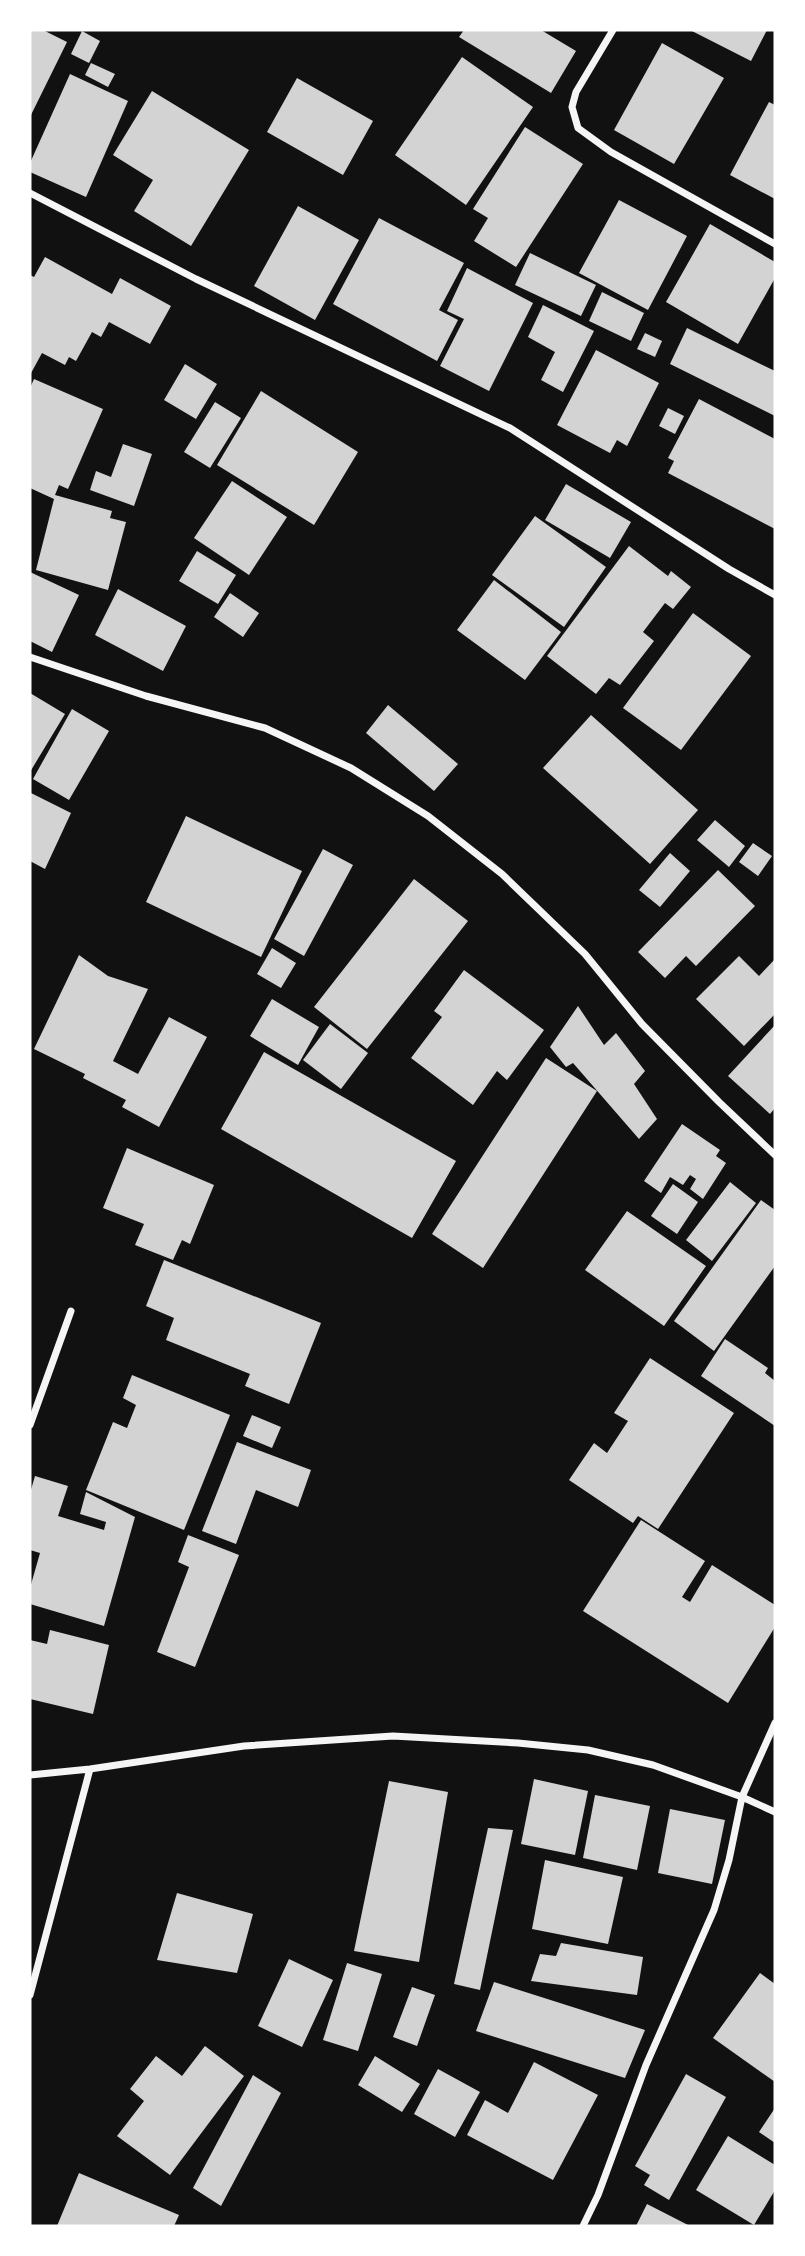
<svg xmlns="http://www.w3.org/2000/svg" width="805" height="2256" viewBox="0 0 805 2256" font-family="'Work Sans',sans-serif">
	<rect width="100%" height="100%" fill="#111"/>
	<!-- building -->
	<path fill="#d3d3d3" d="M30 30H43L67 42 30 117Z
		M464 30H541L576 51 551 93 459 37Z
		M690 30H767L751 61Z
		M82 31 100 41 89 63 71 54Z
		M662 43 724 78 674 164 614 130Z
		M462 57 533 107 466 205 395 155Z
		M91 63 115 74 108 87 85 75Z
		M70 74 128 101 86 197 30 172V163Z
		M297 78 373 121 343 175 267 132Z
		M152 91 249 150 191 246 134 211 153 180 113 155Z
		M769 102 775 105V199L730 175Z
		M525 127 583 164 516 267 474 241 488 218 473 209Z
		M619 200 687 236 648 310 579 273Z
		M298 206 359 240 315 320 254 286Z
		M379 218 464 263 439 310 458 320 437 361 333 304Z
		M710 224 775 262V278L738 344 666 302Z
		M530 253 596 285 581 316 515 285Z
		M45 257 112 294 120 278 171 306 150 344 109 322 101 337 92 332 76 361 69 357 65 365 42 353 30 375V275L34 277Z
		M467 268 533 303 489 391 440 366 464 319 447 311Z
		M602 292 644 313 631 341 589 321Z
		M543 305 594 331 563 392 541 380 555 352 528 337Z
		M687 328 775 371V416L670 364Z
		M645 333 662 341 655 357 637 349Z
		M596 350 659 383 627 446 617 440 610 453 557 425Z
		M185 364 217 384 196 419 164 400Z
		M34 379 103 409 68 489 59 485 55 495 112 511 110 518 126 522 108 590 36 570 54 499 30 488V388Z
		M261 391 358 452 314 525 217 465Z
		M699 399 775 439V529L668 473 674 461 668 458Z
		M215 402 241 418 210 468 184 452Z
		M668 408 684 416 675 434 659 426Z
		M123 444 152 454 134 506 90 490 96 471 111 477Z
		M232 481 287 517 249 575 194 538Z
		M566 484 631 522 610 558 545 520Z
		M535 516 606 567 564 627 492 575Z
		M629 546 668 576 671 571 691 587 673 609 665 603 643 632 654 641 620 685 609 678 596 694 547 656Z
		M197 551 236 575 218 604 179 581Z
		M30 572 79 595 52 652 30 641Z
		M494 580 561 632 525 680 457 630Z
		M118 589 186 626 163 671 95 635Z
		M230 593 259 613 243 637 214 617Z
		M693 613 751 656 681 750 623 708Z
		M30 693 65 714 30 772Z
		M388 705 458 764 434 791 366 733Z
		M72 709 109 731 69 800 33 779Z
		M591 715 698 810 650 864 543 768Z
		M31 793 71 813 45 869 30 861Z
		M186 816 302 871 261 957 146 902Z
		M715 820 745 846 729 867 697 840Z
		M753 843 772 856 758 876 739 862Z
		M323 849 353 865 304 956 274 939Z
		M670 853 690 871 660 907 639 890Z
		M718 870 755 906 696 966 686 956 665 978 638 952Z
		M414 879 468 921 367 1049 314 1007Z
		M272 948 296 963 281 988 257 974Z
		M79 955 108 976 148 989 113 1061 138 1074 169 1017 207 1037 159 1127 122 1107 126 1100 83 1078 85 1074 34 1049Z
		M739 956 759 976 775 959V1014L744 1046 696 999Z
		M464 970 544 1030 507 1080 497 1071 473 1105 411 1058 442 1017 434 1011Z
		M272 999 319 1027 298 1065 250 1036Z
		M578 1006 604 1045 616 1033 645 1071 634 1084 657 1119 639 1139 573 1063 566 1067 550 1047Z
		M330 1024 368 1053 341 1089 303 1060Z
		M775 1025V1108L770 1114 728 1076Z
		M264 1052 456 1161 412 1238 221 1129Z
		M546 1058 597 1091 483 1268 432 1234Z
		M682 1124 720 1150 716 1156 726 1163 703 1199 690 1189 696 1179 690 1175 683 1185 670 1177 661 1193 644 1181Z
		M127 1148 214 1185 190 1244 182 1240 173 1260 135 1245 144 1224 103 1208Z
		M730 1182 756 1203 712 1261 686 1240Z
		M673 1184 698 1202 677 1234 651 1216Z
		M761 1200 775 1210V1266L714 1351 674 1321Z
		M627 1211 706 1266 664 1326 585 1270Z
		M164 1260 321 1323 289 1404 245 1386 250 1374 166 1340 174 1318 146 1306Z
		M725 1339 768 1368 765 1373 775 1381V1426L701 1376Z
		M650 1358 734 1413 658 1529 638 1516 633 1523 569 1480 594 1443 607 1453 628 1421 614 1413Z
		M132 1375 230 1415 184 1530 86 1490 113 1422 127 1428 136 1405 123 1398Z
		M252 1415 281 1427 272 1448 243 1436Z
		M237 1442 311 1470 298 1507 256 1490 236 1544 202 1531Z
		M35 1476 68 1486 58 1516 104 1530 106 1522 80 1514 86 1492 135 1517 104 1626 30 1604V1588L40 1553 30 1550V1493Z
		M641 1520 705 1561 682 1597 690 1602 712 1565 775 1605V1627L728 1703 583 1611Z
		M188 1535 239 1555 195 1667 157 1652 189 1567 178 1562Z
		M50 1630 109 1645 93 1714 30 1699V1640L47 1644Z
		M534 1779 588 1791 575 1855 521 1844Z
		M389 1781 448 1792 419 1962 354 1951Z
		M595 1795 650 1806 637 1870 583 1858Z
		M670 1809 725 1820 712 1884 658 1873Z
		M488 1828 513 1830 480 1990 454 1984Z
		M545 1860 623 1877 608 1944 532 1929Z
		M177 1893 253 1914 237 1973 157 1960Z
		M561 1943 643 1957 637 1995 531 1981 540 1954 556 1956Z
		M289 1959 333 1980 302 2047 258 2026Z
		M347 1963 382 1974 358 2051 323 2040Z
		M760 1973 775 1984V2082L713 2038Z
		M494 1982 645 2030 625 2078 476 2031Z
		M412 1987 435 1995 417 2046 393 2037Z
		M205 2046 244 2076 170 2175 117 2136 144 2101 130 2089 156 2056 182 2076Z
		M375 2056 420 2084 402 2112 358 2085Z
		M534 2062 598 2095 553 2180 467 2135 485 2100 508 2113Z
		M438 2069 480 2092 455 2137 414 2114Z
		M686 2074 726 2097 669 2200 644 2185 650 2175 635 2166Z
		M253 2075 281 2093 221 2206 193 2188Z
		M775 2108V2143L759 2132Z
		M728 2136 775 2165V2190L754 2225 696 2190Z
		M79 2173 179 2215 174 2226H57Z
		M647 2204 690 2226H636Z"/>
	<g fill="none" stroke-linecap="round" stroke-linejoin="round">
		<!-- minor -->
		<path stroke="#f5f5f5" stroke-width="7" d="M613 30 576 92 572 107 578 128 611 152 775 244
			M30 193 196 279 510 428 729 569 775 595
			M30 657 146 696 265 728 351 768 428 816 502 874 585 954 642 1024 719 1102 775 1155
			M30 1425 71 1311
			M30 1775 90 1769 244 1746 393 1736 518 1743 588 1750 653 1765 742 1797 775 1812
			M30 1995 90 1769
			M583 2226 598 2195 646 2065 714 1910 729 1860 742 1797 775 1723"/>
	</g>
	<!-- border -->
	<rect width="805" height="2256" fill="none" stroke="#ffffff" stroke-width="63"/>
</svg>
